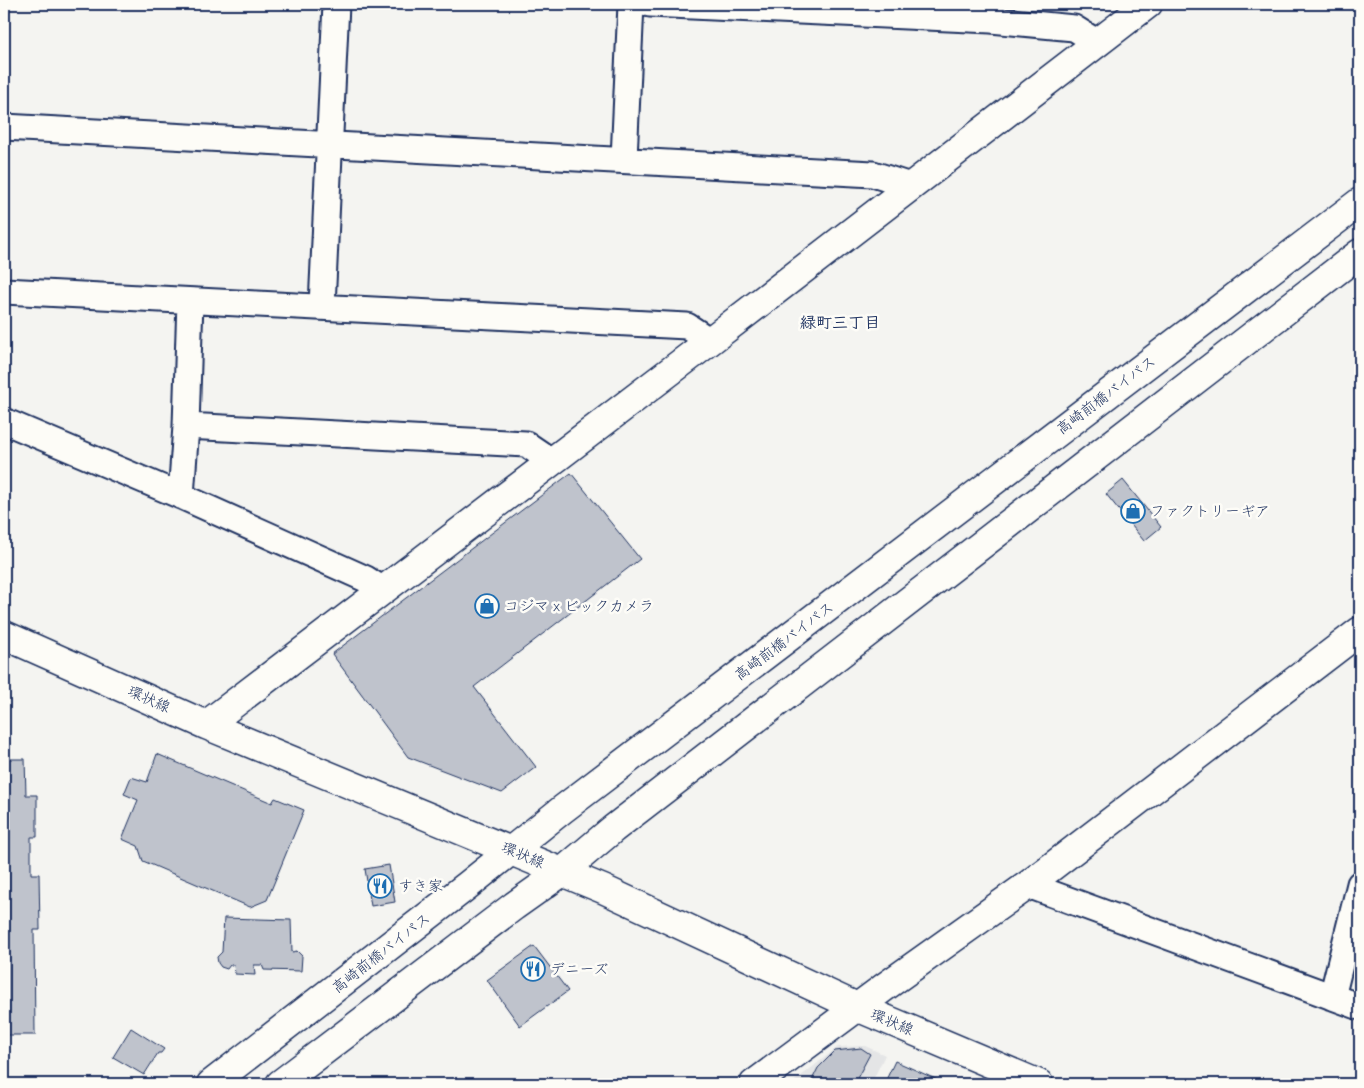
<svg xmlns="http://www.w3.org/2000/svg" width="1364" height="1088" viewBox="0 0 1364 1088" font-family="'Playpen Sans','Klee One',sans-serif">
	<rect width="100%" height="100%" fill="#f4f4f1"/>
	<filter id="ink" filterUnits="userSpaceOnUse"><feTurbulence type="fractalNoise" baseFrequency=".02" numOctaves="2"/><feDisplacementMap in="SourceGraphic" scale="10" xChannelSelector="R" yChannelSelector="G"/><feConvolveMatrix kernelMatrix="1 2 1 2 8 2 1 2 1" color-interpolation-filters="sRGB"/></filter>
	<g filter="url(#ink)">
		<!-- built -->
		<path fill="#e4e5e6" d="M865 1046 885 1055 871 1084H791L838 1047Z"/>
		<!-- building -->
		<path fill="#bfc3cc" stroke="#1b2f5e" d="M571 473 640 559 474 687 536 767 502 793 408 757 332 654Z
			M1123 480 1161 527 1144 541 1106 494Z
			M157 754 272 803 275 798 304 810 267 900 250 907 143 861 138 846 122 839 138 800 124 794 131 777 147 782Z
			M4 759H25L26 795H37V837H31V874H39L40 930H34L35 1035H4Z
			M389 865 395 902 371 906 365 869Z
			M224 918 291 920 292 952 297 951 302 956 301 971 264 970 262 965H254L255 975 235 974 234 965H230L227 969 221 967 218 963 217 957 222 952Z
			M534 946 568 991 520 1026 487 980Z
			M131 1028 164 1049 161 1053H158L144 1075 113 1057Z
			M861 1048 870 1054 854 1084H810L818 1068 835 1051Z
			M895 1061 947 1084H884Z"/>
		<g fill="none" stroke-linecap="round" stroke-linejoin="round">
			<!-- minor casing -->
			<g stroke="#1b2f5e" stroke-width="29">
				<path id="minor" d="M650 4 991 20 1074 28 1098 43
					M4 127 873 174 910 186
					M624 159 631 4
					M4 291 687 326 710 341
					M322 306 336 4
					M4 421 181 496 366 579 383 590
					M186 426 526 444 551 461
					M181 496 186 426 190 301
					M1028 885 1360 1007
					M1332 997 1360 884"/>
			</g>
			<!-- tertiary casing -->
			<g stroke="#1b2f5e" stroke-width="31">
				<path id="tertiary" d="M4 635 206 725 603 889 857 1007 1039 1084
					M206 725 710 341 1148 4
					M754 1084 886 986 1028 885 1360 631"/>
			</g>
			<!-- trunk casing -->
			<g stroke="#1b2f5e" stroke-width="31">
				<path id="trunk" d="M211 1084 468 885 563 809 1360 202
					M280 1084 514 906 562 872 613 829 1360 253"/>
			</g>
			<!-- minor -->
			<use href="#minor" stroke="#fdfcf7" stroke-width="25"/>
			<!-- tertiary -->
			<use href="#tertiary" stroke="#fdfcf7" stroke-width="28"/>
			<!-- trunk -->
			<use href="#trunk" stroke="#fdfcf7" stroke-width="28"/>
		</g>
	</g>
	<!-- icons -->
	<defs>
		<g id="shop-ring" transform="scale(1.25)"><circle r="9.5" fill="#fdfcf7" stroke="#1f6fb2" stroke-width="1.5"/><path d="M-5-2.5h2.3a2.7 3.5 0 0 1 5.4 0H5L5.5 6h-11ZM-1.5-2.5h3a1.5 2.3 0 0 0-3 0Z" fill="#1f6fb2"/></g>
		<g id="restaurant-ring" transform="scale(1.25)"><circle r="9.5" fill="#fdfcf7" stroke="#1f6fb2" stroke-width="1.5"/><path d="M-5-6h1v4h1v-4h1v4h1v-4h1v5L-1.5 .5V6h-2V.5L-5-1ZM5-6V6H3V1.5H1.5Q1.5-4 5-6Z" fill="#1f6fb2"/></g>
	</defs>
	<g fill-rule="evenodd">
		<use href="#shop-ring" x="1133" y="511"/>
		<use href="#shop-ring" x="487" y="606"/>
		<use href="#restaurant-ring" x="380" y="886"/>
		<use href="#restaurant-ring" x="533" y="969"/>
	</g>
	<g text-anchor="middle" stroke-width="5" stroke-linejoin="round" paint-order="stroke">
		<!-- street labels -->
		<g font-size="15" fill="#1b2f5e" stroke="#fdfcf7">
			<text transform="translate(1106 395) rotate(-37)" y="5">高崎前橋バイパス</text>
			<text transform="translate(784 641) rotate(-37)" y="5">高崎前橋バイパス</text>
			<text transform="translate(149 699) rotate(24)" y="5">環状線</text>
			<text transform="translate(523 855) rotate(23)" y="5">環状線</text>
			<text transform="translate(381 953) rotate(-38)" y="5">高崎前橋バイパス</text>
			<text transform="translate(892 1022) rotate(23)" y="5">環状線</text>
		</g>
		<!-- poi labels -->
		<g font-size="15" fill="#1b2f5e" stroke="#fdfcf7" text-anchor="start">
			<text x="1150" y="516">ファクトリーギア</text>
			<text x="504" y="611">コジマｘビックカメラ</text>
			<text x="398" y="891">すき家</text>
			<text x="550" y="974">デニーズ</text>
		</g>
		<!-- neighbourhood labels -->
		<g font-size="16" font-weight="bold" fill="#1b2f5e" stroke="#fdfcf7">
			<text x="840" y="328">緑町三丁目</text>
		</g>
	</g>
	<!-- margin -->
	<rect width="1364" height="1088" fill="none" stroke="#fdfcf7" stroke-width="20"/>
	<rect x="10" y="10" width="1344" height="1068" fill="none" stroke="#1b2f5e" stroke-width="2" filter="url(#ink)"/>
</svg>
